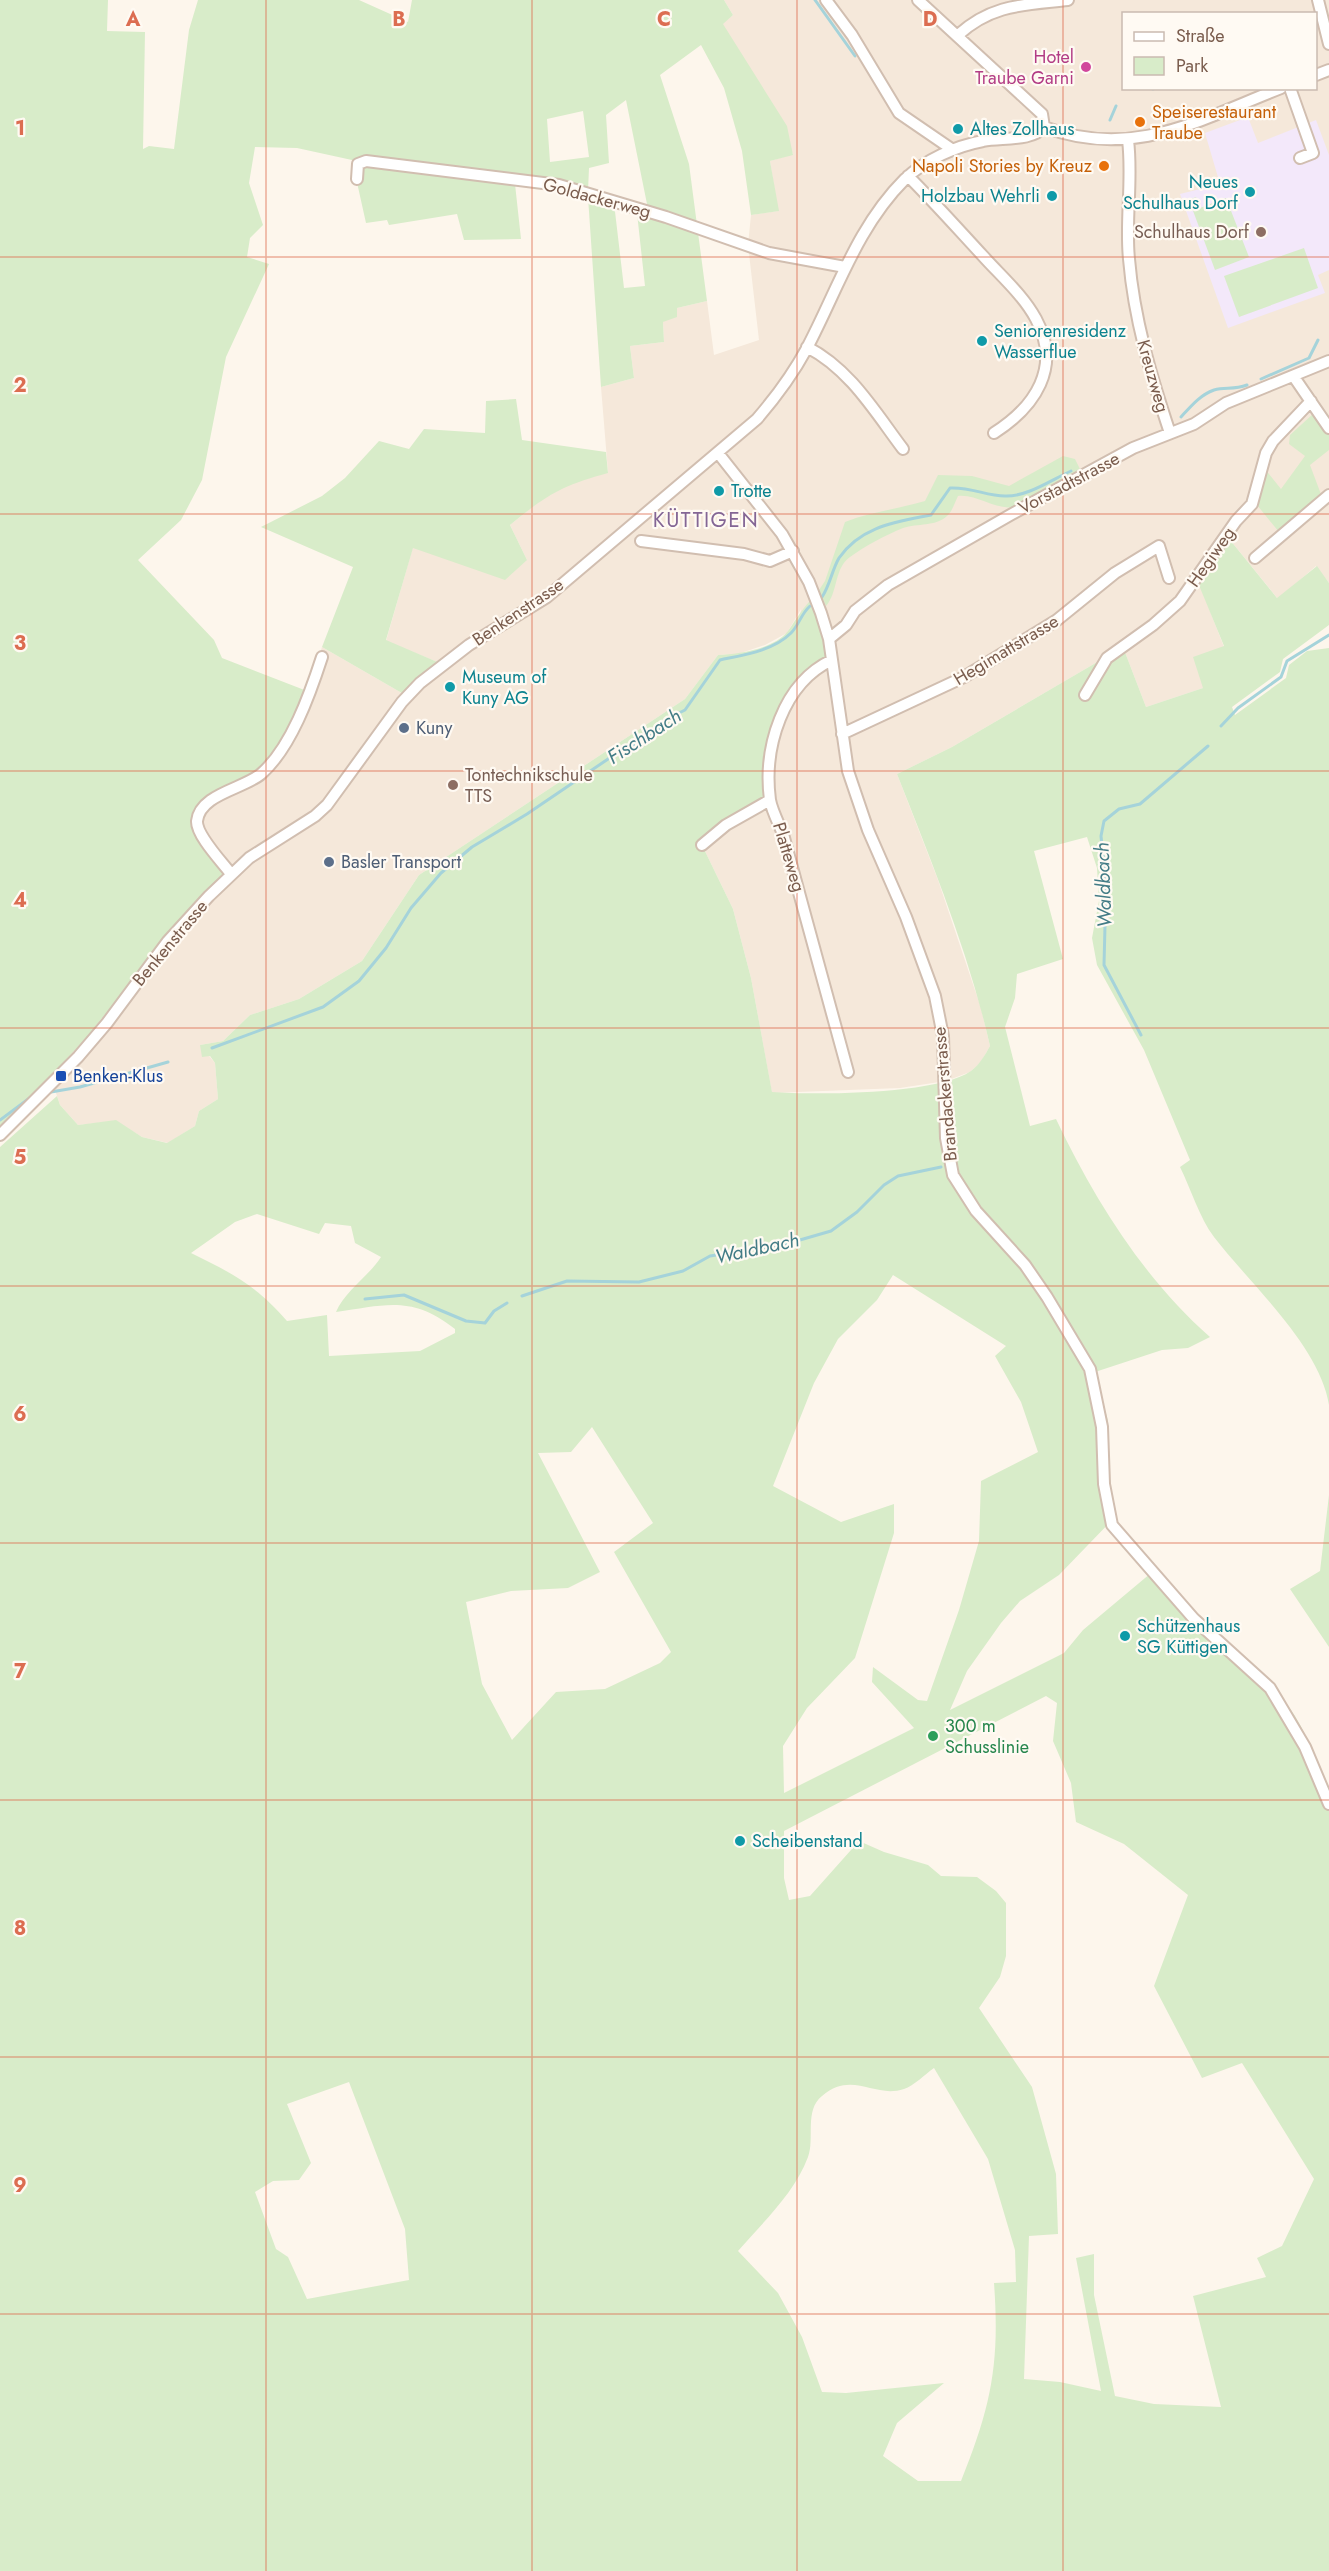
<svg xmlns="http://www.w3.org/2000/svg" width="1329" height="2571" viewBox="0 0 1329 2571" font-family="Jost,sans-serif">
	<rect width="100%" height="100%" fill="#fdf6ec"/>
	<!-- residential -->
	<path fill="#f5e8da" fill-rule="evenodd" d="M724 0H1329V583L1316 566 1278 599 1226 535 1197 578 1224 647 1203 688 1146 707 1123 647 952 747 897 774 938 880 981 1008 990 1046 981 1062 970 1072 946 1081 900 1088 772 1093 751 978 733 909 702 845 771 768 801 609 787 633 765 645 738 654 718 655 685 699 419 875 362 961 299 999 250 1015 223 1041 200 1045 215 1063 218 1099 199 1111 195 1126 168 1143 142 1137 116 1121 78 1125 60 1105 50 1075 86 1038 168 936 195 813 307 691 322 647 407 696 442 664 386 641 413 547 527 560 510 525 548 494 573 482 608 472 601 387 634 378 630 346 664 342 663 322 677 308 707 301 714 355 759 340 748 245 751 215 778 211 770 161 793 154 722 23 733 15ZM1124 14H1316V88H1124Z"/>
	<!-- education -->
	<path fill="#f3e8fa" d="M1248 117 1258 143 1316 120 1329 155V270L1318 275 1325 293 1228 328 1180 194 1220 184 1205 133Z"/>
	<!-- green -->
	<path fill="#d8ecc9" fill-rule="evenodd" d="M0 0H108L107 31 145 32 143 149 149 146 174 149 189 30 198 0H359L408 22 412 0H724L733 15 723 24 787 126 793 155 770 161 779 211 751 215 742 151 724 88 701 45 660 75 689 164 707 301 677 308V317L663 322 664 342 630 346 634 378 601 387 588 197 614 203 624 288 645 286 637 213 647 204 626 100 606 115 609 163 589 168 588 191 515 184 521 239 464 240 457 214 389 225 387 220 366 223 352 160 297 148 255 147 249 183 263 225 250 238 247 257 269 264 226 357 202 480 181 520 138 560 214 640 222 658 307 691 293 725 264 766 195 813 224 874 168 936 86 1038 45 1082 30 1103 0 1130ZM583 111 589 157 550 162 547 119Z
		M1196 197 1200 208 1226 198 1249 257 1215 270 1189 200Z
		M1304 248 1318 288 1239 317 1224 276Z
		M516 399 522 440 606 452 608 473C561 486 548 494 510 525L527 560 505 580 413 548 386 640 442 664 407 696 322 647 353 567 261 527 322 496 345 478 379 441 409 449 424 429 485 433 486 401Z
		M1314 413 1329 433V450L1310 465 1322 497 1279 532 1257 505 1265 469 1281 489 1305 456 1289 444 1290 435Z
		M1063 456 1075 459 1081 471C1067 478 1025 504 1013 507 995 510 977 494 958 496 955 502 952 512 947 516 935 527 918 523 903 528 886 535 865 546 850 557 834 568 838 593 826 606L819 590 825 581 845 522C870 512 898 509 925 501L938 475 972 476 1009 486Z
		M1226 535 1277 598 1317 566 1329 583V625L1283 659 1280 672 1232 707 1235 715 1286 678 1289 665 1307 651 1329 648V1405C1320 1346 1250 1284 1214 1237 1199 1217 1191 1189 1180 1167L1190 1160 1144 1050 1097 965 1092 938 1099 901 1097 868 1087 837 1034 851 1063 959 1017 974 1015 998 1005 1027 1030 1126 1056 1119C1094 1199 1143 1278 1210 1337L1188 1348 1162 1350 1095 1372 1108 1421 1110 1479 1115 1517 1059 1575 1020 1601 1001 1623 967 1671 950 1710 1064 1653 1083 1630 1151 1573C1195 1614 1264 1666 1295 1716 1309 1739 1318 1766 1329 1791V2571H0V1147L57 1096 60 1105 78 1125 116 1120 142 1137 167 1143 195 1126 199 1111 218 1099 215 1063 210 1056 202 1057 200 1045 223 1041 250 1015 299 999 362 961 419 875 685 699 718 655C739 654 774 649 788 631 797 618 803 607 814 597L832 660 813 669 776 730 770 800 702 845 733 909 751 978 772 1092C815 1095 936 1095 971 1071 980 1064 985 1055 990 1046 969 953 932 863 897 774L952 747 1123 647 1146 707 1203 688 1193 657 1224 646 1196 578ZM257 1214 319 1234 325 1223 351 1226 355 1243 381 1257C368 1277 345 1291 336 1312 386 1305 412 1295 455 1329V1333L420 1351 329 1356 327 1315 287 1321C257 1286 232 1273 191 1253L235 1222ZM893 1275 1006 1346 995 1356 1021 1402 1038 1452 981 1481 979 1541 959 1610 927 1701 918 1700 873 1667 872 1682 914 1728 784 1793 783 1746 807 1708 855 1658 894 1533V1504L841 1522 773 1486 814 1383 838 1339 877 1300ZM592 1427 653 1523 614 1552 671 1652 660 1663 605 1689 556 1692 512 1740 482 1684 466 1602 511 1591 568 1588 600 1572 538 1453 571 1452ZM1046 1696 1057 1703 1053 1741 1071 1783 1076 1822 1124 1844 1188 1895 1154 1986 1202 2078 1242 2063 1314 2179 1282 2246 1257 2258 1266 2277 1193 2296 1221 2407 1154 2404 1115 2396 1094 2295V2254L1076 2258 1101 2391 1060 2382 1024 2379 1029 2236 1058 2234 1056 2174 1032 2087 979 2008 1000 1977 1006 1956V1903L996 1891 977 1877 941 1876 928 1865 884 1852 859 1841 810 1896 789 1900 784 1878V1831ZM934 2068 988 2159 1015 2250 1016 2282 994 2283C1000 2364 991 2407 961 2481H918L883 2456 897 2423 944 2383 846 2393 822 2392 802 2337 778 2293 738 2251C763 2222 794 2194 808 2157 815 2139 804 2110 822 2096 853 2070 874 2099 904 2089 914 2086 925 2074 934 2068ZM349 2082 405 2229 409 2280 307 2299 288 2257 276 2249 255 2192 273 2181 299 2180 311 2163 287 2104Z
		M1329 1495V1647L1290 1589 1320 1571Z"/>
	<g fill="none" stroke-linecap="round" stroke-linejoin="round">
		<!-- stream -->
		<path stroke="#a5d3da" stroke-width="3" d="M815 0 855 56
			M1153 89V88
			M1110 120 1116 106
			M1261 379 1309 358 1318 340
			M1181 417C1191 406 1200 395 1214 390 1226 387 1234 390 1247 385
			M822 597C830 585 832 570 839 558 861 526 896 522 931 515L950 488C972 487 986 496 1005 496 1027 497 1051 480 1071 471
			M1221 726 1238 708 1281 677 1287 661 1329 635
			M1141 1035 1104 965 1106 886 1101 836 1104 821 1119 809 1140 804 1208 746
			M212 1048 323 1007 359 981 386 948 411 908 441 873 472 847 527 814 611 757 654 734 667 719 685 710 720 660C743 655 773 651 791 633 799 625 801 614 810 606
			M51 1092 80 1087 168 1062
			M0 1120 35 1094
			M522 1296 567 1281 639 1282 683 1271 710 1256 786 1244 831 1231 857 1212 884 1185 898 1176 941 1167
			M365 1299 404 1295 466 1321 485 1323 494 1311 507 1303"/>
		<!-- minor casing -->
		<g stroke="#d1beb0" stroke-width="14">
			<path id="minor" d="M826 0 852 35 899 113 953 150
				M918 0 1042 114 1044 127
				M1318 0 1329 44
				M958 35C992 4 1024 5 1068 0
				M1316 75 1329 70
				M1290 88 1313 153 1300 158
				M1044 127C1133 160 1199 120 1281 88
				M1128 140C1133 180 1125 220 1129 259 1134 319 1151 376 1170 433
				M908 176C934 202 958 229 983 256 1001 276 1023 295 1036 319 1062 367 1035 407 994 433
				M357 179 358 164 366 161 559 185 666 217 769 253 845 267
				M807 347C850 369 875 412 903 449
				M1294 377 1329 428
				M718 453 782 534 809 582 821 613 829 639 848 771 868 830 906 917 935 996 943 1036 946 1138 953 1175 976 1211 1025 1265 1047 1297 1090 1369 1102 1427 1104 1484 1112 1525 1194 1619 1270 1688 1305 1747 1329 1804
				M641 541 744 554 770 561 793 551
				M1255 558 1329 495
				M829 639 846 625 855 611 888 585 1012 514 1133 448 1194 424 1226 403 1329 361
				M832 660C783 683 763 747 770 800 772 811 779 824 783 834L848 1072
				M1085 695 1107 658 1153 625 1180 601 1236 521 1252 504 1266 453 1273 441 1311 401
				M842 734 964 677 1057 620 1115 573 1159 546 1169 578
				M702 845 726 825 770 800
				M231 874C222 862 196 835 197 821 200 794 243 789 261 774 291 748 310 694 322 657
				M0 1135 78 1057 107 1023 168 941 209 896 249 858 315 816 327 805 402 702 420 683 469 645 547 597 757 419C776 397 793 374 807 348 838 289 857 227 905 179 925 160 956 146 983 141 1000 137 1032 142 1044 127"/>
		</g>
		<!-- minor -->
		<use href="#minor" stroke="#fff" stroke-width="10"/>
	</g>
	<!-- grid -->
	<path fill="none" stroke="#dc6d51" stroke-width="1.5" stroke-opacity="0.55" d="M266 0V2571M532 0V2571M797 0V2571M1063 0V2571M0 257H1329M0 514H1329M0 771H1329M0 1028H1329M0 1286H1329M0 1543H1329M0 1800H1329M0 2057H1329M0 2314H1329"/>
	<!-- markers -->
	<circle fill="#d1479c" stroke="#fffaf3" stroke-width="2" cx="1086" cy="67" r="6"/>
	<g fill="#e8710a" stroke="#fffaf3" stroke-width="2">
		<circle cx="1140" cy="122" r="6"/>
		<circle cx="1104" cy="166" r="6"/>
	</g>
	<g fill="#0f9aa8" stroke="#fffaf3" stroke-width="2">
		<circle cx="958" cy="129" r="6"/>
		<circle cx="1250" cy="192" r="6"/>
		<circle cx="1052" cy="196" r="6"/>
		<circle cx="982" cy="341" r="6"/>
		<circle cx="719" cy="491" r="6"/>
		<circle cx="450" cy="687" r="6"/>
		<circle cx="1125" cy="1636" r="6"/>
		<circle cx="740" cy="1841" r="6"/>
	</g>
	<g fill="#8d6e63" stroke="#fffaf3" stroke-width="2">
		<circle cx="1261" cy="232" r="6"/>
		<circle cx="453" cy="785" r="6"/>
	</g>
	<g fill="#5c6f8a" stroke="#fffaf3" stroke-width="2">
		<circle cx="404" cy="728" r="6"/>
		<circle cx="329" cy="862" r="6"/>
	</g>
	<rect fill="#1a4fb4" stroke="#fffaf3" stroke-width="2" x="55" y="1070" width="12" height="12" rx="3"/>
	<circle fill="#2e9e5b" stroke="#fffaf3" stroke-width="2" cx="933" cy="1736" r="6"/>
	<g text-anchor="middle" stroke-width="4.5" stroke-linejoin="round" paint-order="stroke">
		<!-- hotel labels -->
		<g font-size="18" fill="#b23c85" stroke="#fffaf3" text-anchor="end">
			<text x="1074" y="63">Hotel<tspan x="1074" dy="21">Traube Garni</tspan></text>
		</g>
		<!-- food labels -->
		<g font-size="18" fill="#c56008" stroke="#fffaf3" text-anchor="start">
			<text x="1152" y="118">Speiserestaurant<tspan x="1152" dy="21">Traube</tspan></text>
			<text x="1092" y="172" text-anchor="end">Napoli Stories by Kreuz</text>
		</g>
		<!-- culture labels -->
		<g font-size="18" fill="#0d838f" stroke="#fffaf3" text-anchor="start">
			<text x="970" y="135">Altes Zollhaus</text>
			<text x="1238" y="188" text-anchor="end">Neues<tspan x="1238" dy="21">Schulhaus Dorf</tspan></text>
			<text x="1040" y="202" text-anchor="end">Holzbau Wehrli</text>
			<text x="994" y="337">Seniorenresidenz<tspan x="994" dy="21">Wasserflue</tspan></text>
			<text x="731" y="497">Trotte</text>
			<text x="462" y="683">Museum of<tspan x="462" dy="21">Kuny AG</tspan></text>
			<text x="1137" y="1632">Schützenhaus<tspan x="1137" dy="21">SG Küttigen</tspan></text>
			<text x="752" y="1847">Scheibenstand</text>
		</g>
		<!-- street labels -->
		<g font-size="18" fill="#7a5c4d" stroke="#fffaf3">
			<text transform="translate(597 198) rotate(15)" y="6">Goldackerweg</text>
			<text transform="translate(1153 376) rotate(74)" y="6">Kreuzweg</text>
			<text transform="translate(1069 483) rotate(-28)" y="6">Vorstadtstrasse</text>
			<text transform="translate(1211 557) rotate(-55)" y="6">Hegiweg</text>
			<text transform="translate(518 612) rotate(-34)" y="6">Benkenstrasse</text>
			<text transform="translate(1006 650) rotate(-31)" y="6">Hegimattstrasse</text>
			<text transform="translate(789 857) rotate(73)" y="6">Platteweg</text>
			<text transform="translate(170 943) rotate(-50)" y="6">Benkenstrasse</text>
			<text transform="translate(945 1094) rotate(-95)" y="6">Brandackerstrasse</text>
		</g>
		<!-- education labels -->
		<g font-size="18" fill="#785e54" stroke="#fffaf3" text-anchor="end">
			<text x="1249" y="238">Schulhaus Dorf</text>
			<text x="465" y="781" text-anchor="start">Tontechnikschule<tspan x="465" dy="21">TTS</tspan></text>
		</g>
		<!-- service labels -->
		<g font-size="18" fill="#4e5e75" stroke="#fffaf3" text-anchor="start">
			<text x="416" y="734">Kuny</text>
			<text x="341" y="868">Basler Transport</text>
		</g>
		<!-- transit labels -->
		<g font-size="18" fill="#164399" stroke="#fffaf3" text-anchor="start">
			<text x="73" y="1082">Benken-Klus</text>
		</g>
		<!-- leisure labels -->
		<g font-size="18" fill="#27864d" stroke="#fffaf3" text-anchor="start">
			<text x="945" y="1732">300 m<tspan x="945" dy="21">Schusslinie</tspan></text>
		</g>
		<!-- water labels -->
		<g font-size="20" font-style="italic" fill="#437c86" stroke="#fffaf3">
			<text transform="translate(644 736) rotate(-33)" y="7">Fischbach</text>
			<text transform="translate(1103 885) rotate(-92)" y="7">Waldbach</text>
			<text transform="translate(757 1248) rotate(-12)" y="7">Waldbach</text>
		</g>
		<!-- quarter labels -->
		<g font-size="21" letter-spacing="1.5" fill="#846695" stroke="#fffaf3">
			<text x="706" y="527">KÜTTIGEN</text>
		</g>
	</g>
	<g font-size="20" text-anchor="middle" font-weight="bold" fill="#dc6d51" stroke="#fffaf3" stroke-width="4.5" stroke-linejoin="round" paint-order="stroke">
		<text x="133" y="26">A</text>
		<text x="399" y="26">B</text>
		<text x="664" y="26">C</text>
		<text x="930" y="26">D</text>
		<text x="20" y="135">1</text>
		<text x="20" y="392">2</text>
		<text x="20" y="650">3</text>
		<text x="20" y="907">4</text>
		<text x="20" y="1164">5</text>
		<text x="20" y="1421">6</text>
		<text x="20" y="1678">7</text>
		<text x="20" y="1935">8</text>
		<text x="20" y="2192">9</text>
	</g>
	<!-- legend -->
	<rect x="1122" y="12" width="195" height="78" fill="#fffaf3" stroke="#cabbb1" stroke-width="1.5"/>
	<rect x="1134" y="32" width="30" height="9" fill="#ffffff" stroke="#cabbb1" stroke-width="1.5"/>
	<text x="1176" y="42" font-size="18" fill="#7a5c4d">Straße</text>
	<rect x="1134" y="57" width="30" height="18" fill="#d8ecc9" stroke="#cabbb1" stroke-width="1.5"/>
	<text x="1176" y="72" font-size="18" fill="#7a5c4d">Park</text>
</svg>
